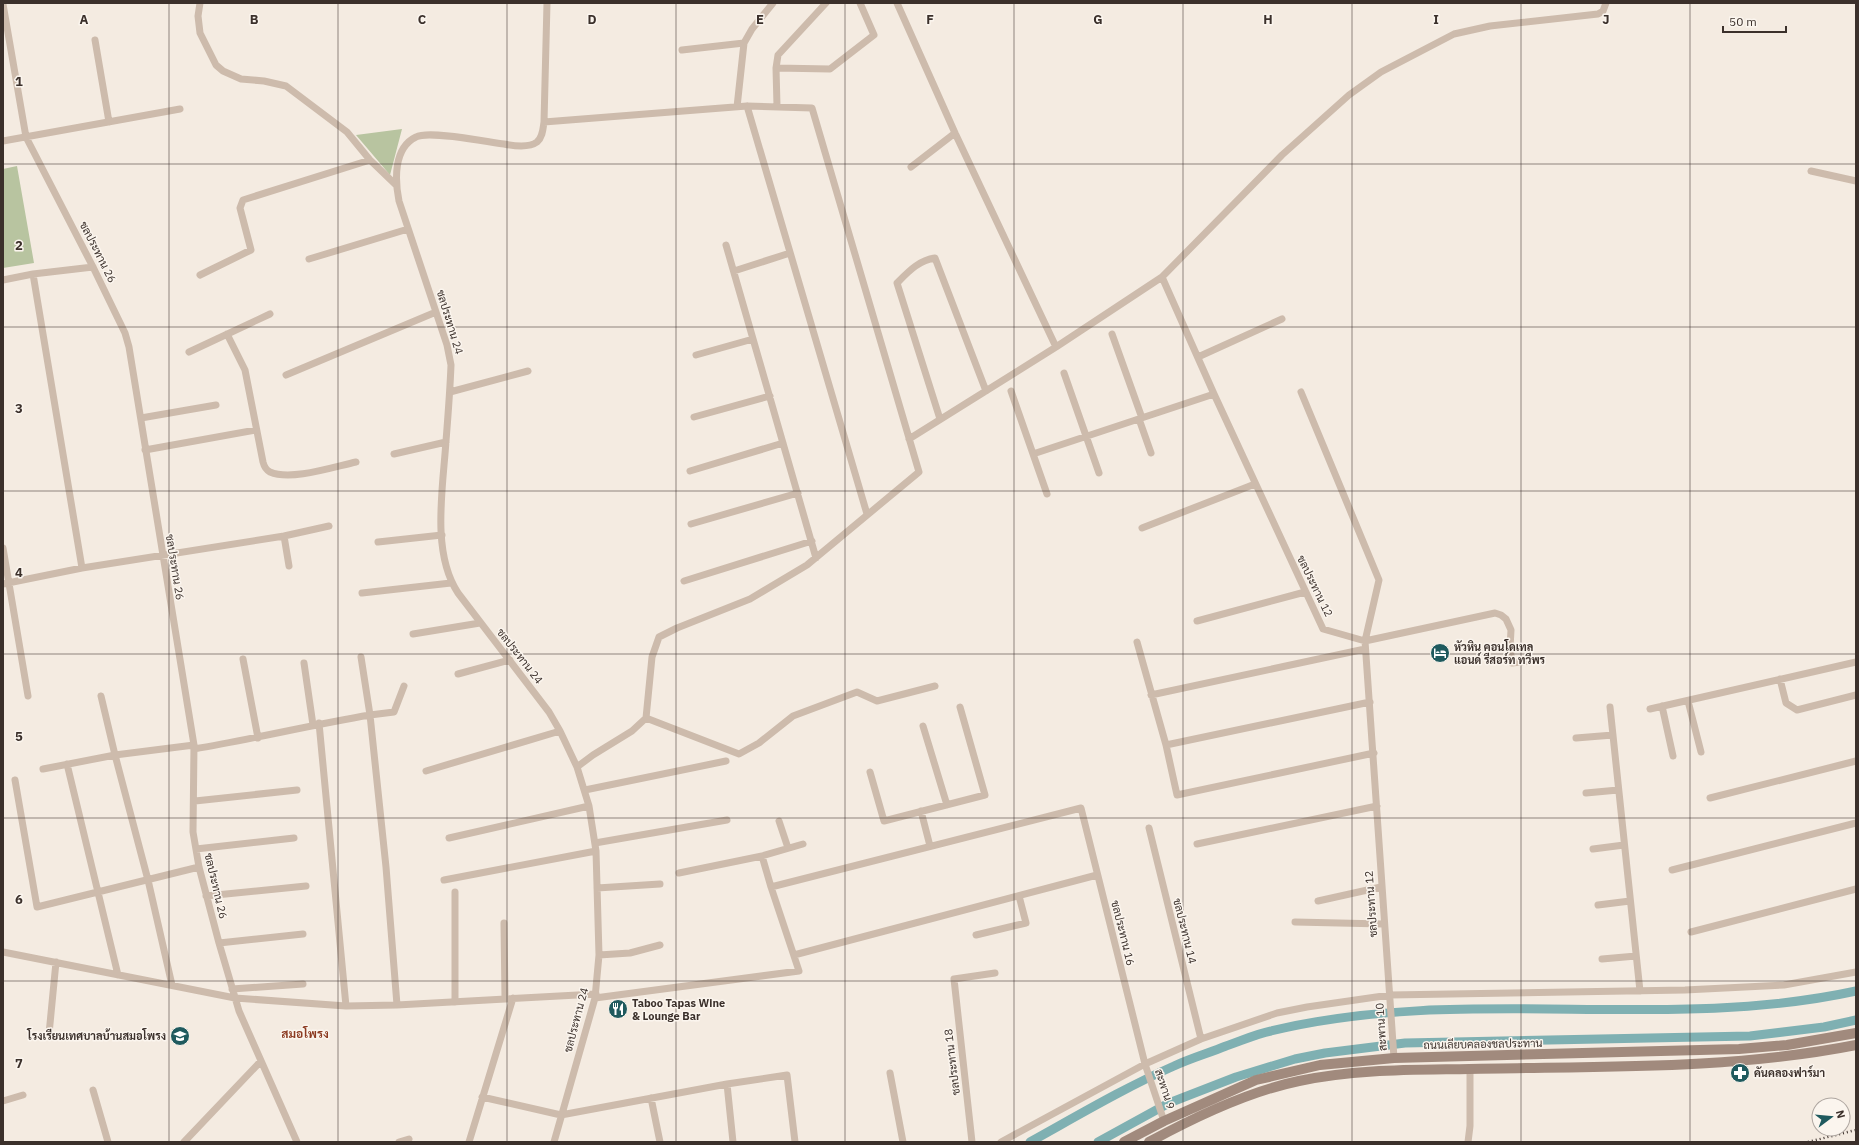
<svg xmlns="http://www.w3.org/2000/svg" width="1859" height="1145" viewBox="0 0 1859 1145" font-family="'IBM Plex Sans',Sarabun,sans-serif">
	<rect width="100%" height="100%" fill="#f4ebe1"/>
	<!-- garden -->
	<path fill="#b8c4a0" d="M402 129 390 175 356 135Z
		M17 166 34 263 3 268V169Z"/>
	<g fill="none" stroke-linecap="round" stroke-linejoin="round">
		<!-- canal -->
		<path stroke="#7fb0b2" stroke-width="9" d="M1030 1142C1077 1116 1124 1088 1174 1066 1191 1058 1209 1053 1226 1046 1241 1041 1256 1034 1271 1031 1463 984 1664 1033 1856 991
			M1098 1142 1169 1103 1236 1077 1295 1059 1325 1053 1405 1043 1750 1036 1824 1027 1856 1020"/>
		<!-- street -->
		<path stroke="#cdbbac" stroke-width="7" d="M200 3 198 16 200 33 216 65 223 71 241 79 264 81 286 86 347 132 370 160 396 185
			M547 3 544 122C543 128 543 137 537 142 529 148 514 146 504 144 487 142 429 130 416 137 393 148 395 181 399 201L447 345 451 365C450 391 448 416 446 441 443 488 431 552 458 593L549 712 560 731 577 767 589 806 596 851 599 955 595 998 554 1142
			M897 3 955 133 1056 347
			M3 4 26 137 93 267 125 333 129 347 194 745 193 832 199 867 219 943 239 1011 297 1142
			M95 40 109 122
			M682 50 744 43
			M776 68 830 69 874 35 860 3
			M747 106 867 514
			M777 106 776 68 778 55 826 3
			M737 107 744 43 752 29 773 3
			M544 122 747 106 812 108 919 472 807 565 750 599 677 628 659 637 652 657 646 718 632 731 593 755 577 767
			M3 141 180 109
			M911 167 955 133
			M1811 171 1856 181
			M726 245 816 558
			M309 259 408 229
			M734 271 790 253
			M33 274 82 568
			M200 275 251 250 240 208 243 200 370 160
			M1162 277 1214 394 1323 629 1365 641 1394 1058
			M3 280 33 274 93 267
			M227 334 245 370 263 462C264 466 266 470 270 472 291 481 333 467 356 462
			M1112 334 1142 418
			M189 352 270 314
			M696 355 753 339
			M1198 357 1282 319
			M1064 373 1099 473
			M286 375 436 312
			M1011 391 1047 494
			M450 392 528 371
			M1301 392 1379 580 1365 641 1495 613 1501 615 1506 619 1511 630 1510 648 1512 663 1529 661
			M694 417 770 396
			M141 418 216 405
			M940 419 897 283C908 272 919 260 935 258L986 391
			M1139 419 1151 453
			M909 439 1056 347 1162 277 1282 155 1349 95 1381 72 1454 34 1490 26 1598 14 1603 11 1606 3
			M145 450 256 430
			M394 454 446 442
			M1033 454 1214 394
			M690 471 783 443
			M691 524 798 493
			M1142 528 1255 484
			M284 536 289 566
			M378 542 442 535
			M3 548 28 696
			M684 581 812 541
			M3 584 82 568 284 536 329 526
			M362 593 451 583
			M1197 621 1305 592
			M413 634 480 623
			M1137 642 1166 745 1177 795 1374 753
			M361 657 370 715 394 712 404 686
			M243 659 258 738
			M304 663 313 725
			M458 674 510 660
			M1780 679 1786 703 1797 710 1856 695
			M1151 695 1365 649
			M101 696 115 755 148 880 172 985
			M1688 701 1701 752
			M1662 706 1673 756
			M1610 707 1640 991
			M1650 709 1856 662
			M646 718 739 754 759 743 793 716 857 692 877 701 935 686
			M319 723 346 1006
			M923 726 947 805
			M1576 738 1613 735
			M1166 745 1370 702
			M194 749C253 739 311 725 370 715L386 867 397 1005
			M67 764 118 975
			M43 769 115 755 194 745
			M426 771 560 731
			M870 772 884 821 985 795 960 707
			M15 780 37 907 199 867
			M585 790 726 761
			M1586 793 1618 790
			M1710 798 1856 761
			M195 801 297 790
			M921 811 930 846
			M779 821 788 848
			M1149 828 1201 1039
			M449 838 589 806
			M595 843 727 820
			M1197 844 1377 806
			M196 849 294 838
			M1593 849 1624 845
			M762 856 771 887
			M1672 870 1856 823
			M679 873 762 856 803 844
			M444 880 596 851
			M597 888 660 884
			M206 896 306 886
			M1318 901 1381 887
			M1598 905 1630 901
			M1295 922 1383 924
			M504 923 505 999
			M1691 932 1856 889
			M976 935 1026 923 1019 896
			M219 943 303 934
			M3 952 235 998 346 1006 397 1005 596 994
			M599 955 630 953 660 945
			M794 955 1097 875
			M1602 959 1636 956
			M232 989 303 984
			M595 998 799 971 771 887 1081 808 1145 1064 1164 1121
			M455 1002V892
			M49 1034 56 962
			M890 1073 903 1142
			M727 1084 733 1142
			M93 1090 108 1142
			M482 1097 561 1115 727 1084 787 1075 795 1142
			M651 1098 660 1142
			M3 1101 23 1095
			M184 1142 261 1061
			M399 1142 409 1139
			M469 1142 513 998
			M972 1142 954 979 995 973
			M1001 1142 1145 1064 1201 1039 1277 1013 1307 1007 1390 995 1685 990 1784 985 1856 972
			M1468 1142 1470 1126V1069"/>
		<!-- secondary -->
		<path stroke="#a18a7d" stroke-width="10" d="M1124 1142 1164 1121 1256 1080 1320 1065 1394 1058 1739 1049 1787 1045 1856 1033
			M1149 1142C1193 1118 1250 1091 1299 1081 1356 1069 1412 1070 1469 1069 1598 1066 1729 1070 1856 1045"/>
		<!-- rail -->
		<path stroke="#3b302b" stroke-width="2.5" stroke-dasharray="1 3" stroke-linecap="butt" d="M1808 1142 1856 1130"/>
	</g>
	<!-- grid -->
	<path fill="none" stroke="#3b302b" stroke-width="1" stroke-opacity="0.55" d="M169 3V1142M338 3V1142M507 3V1142M676 3V1142M845 3V1142M1014 3V1142M1183 3V1142M1352 3V1142M1521 3V1142M1690 3V1142M3 164H1856M3 327H1856M3 491H1856M3 654H1856M3 818H1856M3 981H1856"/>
	<!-- icons -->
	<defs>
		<g id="hotel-disc" transform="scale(1)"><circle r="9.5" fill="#1f5a5e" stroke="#fbf5ee"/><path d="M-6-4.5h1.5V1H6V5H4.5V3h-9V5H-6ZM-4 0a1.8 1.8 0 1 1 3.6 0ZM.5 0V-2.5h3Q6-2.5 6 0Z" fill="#fff"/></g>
		<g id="restaurant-disc" transform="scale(1)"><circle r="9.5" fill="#1f5a5e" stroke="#fbf5ee"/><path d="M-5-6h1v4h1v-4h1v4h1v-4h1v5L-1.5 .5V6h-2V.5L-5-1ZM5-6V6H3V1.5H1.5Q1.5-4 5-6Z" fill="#fff"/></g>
		<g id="school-disc" transform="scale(1)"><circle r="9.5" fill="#1f5a5e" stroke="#fbf5ee"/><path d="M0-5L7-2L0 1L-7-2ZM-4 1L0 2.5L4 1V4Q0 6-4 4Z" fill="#fff"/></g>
		<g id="pharmacy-disc" transform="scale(1)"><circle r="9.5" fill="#1f5a5e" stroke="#fbf5ee"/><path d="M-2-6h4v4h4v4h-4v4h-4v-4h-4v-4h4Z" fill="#fff"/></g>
	</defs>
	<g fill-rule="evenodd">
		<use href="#hotel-disc" x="1440" y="653"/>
		<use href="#restaurant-disc" x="618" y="1009"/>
		<use href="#school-disc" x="180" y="1036"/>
		<use href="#pharmacy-disc" x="1740" y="1073"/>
	</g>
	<g text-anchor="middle" stroke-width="3" stroke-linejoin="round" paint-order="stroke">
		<!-- street labels -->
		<g font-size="11" fill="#3b302b" stroke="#fbf5ee">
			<text transform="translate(98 252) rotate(63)" y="4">ชลประทาน 26</text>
			<text transform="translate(450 322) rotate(73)" y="4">ชลประทาน 24</text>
			<text transform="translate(175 567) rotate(81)" y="4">ชลประทาน 26</text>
			<text transform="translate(1315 586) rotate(64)" y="4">ชลประทาน 12</text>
			<text transform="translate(520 656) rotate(52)" y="4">ชลประทาน 24</text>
			<text transform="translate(216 886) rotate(77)" y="4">ชลประทาน 26</text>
			<text transform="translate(1371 904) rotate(-94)" y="4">ชลประทาน 12</text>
			<text transform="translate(1185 931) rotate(76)" y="4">ชลประทาน 14</text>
			<text transform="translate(1123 933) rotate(76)" y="4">ชลประทาน 16</text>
			<text transform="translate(576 1020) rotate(-75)" y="4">ชลประทาน 24</text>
			<text transform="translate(1381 1027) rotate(-94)" y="4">สะพาน 10</text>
			<text transform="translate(1483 1044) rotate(-1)" y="4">ถนนเลียบคลองชลประทาน</text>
			<text transform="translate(952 1062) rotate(-97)" y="4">ชลประทาน 18</text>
			<text transform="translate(1165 1089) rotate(72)" y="4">สะพาน 9</text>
		</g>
		<!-- poi labels -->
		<g font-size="11" font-weight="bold" fill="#3b302b" stroke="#fbf5ee" text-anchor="start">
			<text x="1454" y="651">หัวหิน คอนโดเทล<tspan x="1454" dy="13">แอนด์ รีสอร์ท ทวีพร</tspan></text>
			<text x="632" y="1007">Taboo Tapas Wine<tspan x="632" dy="13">&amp; Lounge Bar</tspan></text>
			<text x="166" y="1040" text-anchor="end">โรงเรียนเทศบาลบ้านสมอโพรง</text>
			<text x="1754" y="1077">คันคลองฟาร์มา</text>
		</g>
		<!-- neighbourhood labels -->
		<g font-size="12" font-weight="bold" fill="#8c3b22" stroke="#fbf5ee">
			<text x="305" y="1038">สมอโพรง</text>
		</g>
	</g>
	<g font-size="13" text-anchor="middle" font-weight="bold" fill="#3b302b" stroke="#fbf5ee" stroke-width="3" stroke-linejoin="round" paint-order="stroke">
		<text x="84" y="24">A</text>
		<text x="254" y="24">B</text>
		<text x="422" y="24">C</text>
		<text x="592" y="24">D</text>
		<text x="760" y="24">E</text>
		<text x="930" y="24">F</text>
		<text x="1098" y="24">G</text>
		<text x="1268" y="24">H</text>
		<text x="1436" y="24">I</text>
		<text x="1606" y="24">J</text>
		<text x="19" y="86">1</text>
		<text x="19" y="250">2</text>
		<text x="19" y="413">3</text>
		<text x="19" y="577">4</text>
		<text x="19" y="741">5</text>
		<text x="19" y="904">6</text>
		<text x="19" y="1068">7</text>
	</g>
	<!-- border -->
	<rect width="1859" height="1145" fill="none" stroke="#3b302b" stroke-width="8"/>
	<!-- north arrow -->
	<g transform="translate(1831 1117) rotate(74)"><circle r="19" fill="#fbf5ee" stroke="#aea6a0"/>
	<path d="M0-3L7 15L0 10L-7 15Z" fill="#1f5a5e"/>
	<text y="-6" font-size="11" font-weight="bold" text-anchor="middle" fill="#3b302b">N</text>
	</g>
	<!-- scale -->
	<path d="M1723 26v6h63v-6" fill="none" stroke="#3b302b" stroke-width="2"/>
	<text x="1729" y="26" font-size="12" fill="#3b302b" stroke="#fbf5ee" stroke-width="3" paint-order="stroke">50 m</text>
</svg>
